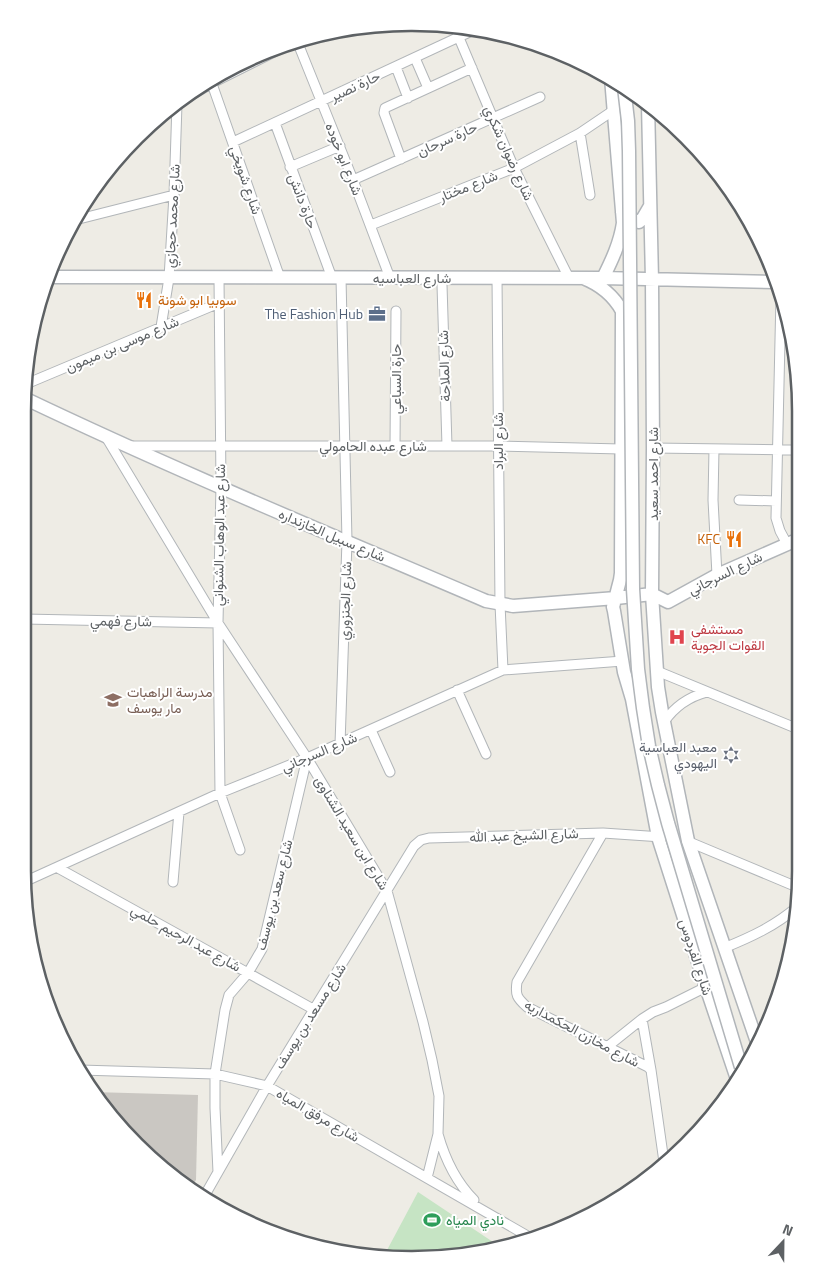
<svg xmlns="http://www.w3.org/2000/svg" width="823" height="1282" viewBox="0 0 823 1282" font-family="'Titillium Web',Vazirmatn,sans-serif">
	<rect width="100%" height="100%" fill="#eeece5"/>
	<!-- green -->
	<path fill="#c6e4c4" d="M418 1192 502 1248 411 1259 386 1255V1252Z"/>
	<!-- building -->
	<path fill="#cac7c2" d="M93 1092 198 1095 196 1180 191 1188 175 1179Z"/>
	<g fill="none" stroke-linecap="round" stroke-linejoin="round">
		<!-- street casing -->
		<g stroke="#b2b6b9" stroke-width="11">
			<path id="street" d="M454 26 514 168 569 278
				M297 41 353 180 390 278
				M415 58 428 88
				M396 67 408 98
				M211 81 280 278
				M167 110 212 83 292 43
				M275 123 332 278
				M580 133 590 195
				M233 142 476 29
				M401 159 384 113 385 108 472 68
				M290 167 340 146
				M353 180 540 97
				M79 219 174 195
				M371 225 514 168 580 133 614 110
				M219 278 221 486 218 623 220 793 240 850
				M497 278 500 604 503 670
				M442 285 447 446
				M781 295 776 518 780 531 787 544
				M161 327 169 278 174 195 177 104
				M26 384 219 303
				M106 437 218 623 307 758 387 891 423 1022 432 1060 439 1096 438 1134 427 1178
				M131 446H498L621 449
				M395 446 396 311
				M653 448 799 450
				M714 449 713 500 717 575
				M739 500 776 501
				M24 619 218 623
				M657 671 798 729
				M457 690 486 754
				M664 722C675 706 688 697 707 692
				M371 730 390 772
				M340 744 347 541 341 278
				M603 833 517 982C515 995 517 998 527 1007L648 1067 651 1070 664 1162
				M687 841 797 887
				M58 868 313 1009
				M24 882 220 793 307 758 503 670 623 661
				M173 882 179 812
				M724 948C751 937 775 926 797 907
				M642 1019 651 1070
				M607 1047 642 1019 653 1012 666 1007 706 987
				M80 1070 215 1074 267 1086 531 1238
				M438 1134C445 1159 455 1181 474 1200
				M218 1172 215 1108V1074L225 1010 229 995 248 973 262 949 307 758
				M205 1195 267 1086 414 846 421 840 429 838 603 833 662 837"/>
		</g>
		<!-- secondary casing -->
		<g stroke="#b1b5b9" stroke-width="15">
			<path id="secondary" d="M648 104 652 280 653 448 652 594 658 687 662 712 688 841 757 1042
				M622 212 632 220 639 222 643 218 650 206
				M48 277 603 278 776 282
				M583 278C601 285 613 295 622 311L621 573 620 580 613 607 614 611 624 672 632 699 658 837 706 987 736 1076
				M603 278C612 260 620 243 623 223L611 78
				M26 399C177 471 332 535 486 601L513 606 616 598 652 594 668 602 717 575 799 539"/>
		</g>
		<!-- street -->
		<use href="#street" stroke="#fff" stroke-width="9"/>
		<!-- secondary -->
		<use href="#secondary" stroke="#fff" stroke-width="12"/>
		<!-- secondary-bridge casing -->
		<g stroke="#b1b5b9" stroke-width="15" stroke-linecap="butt">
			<path id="secondary-bridge" d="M624 87 628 121 629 151 633 589 638 669 643 708 649 746 658 785 668 823 741 1067"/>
		</g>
		<!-- secondary-bridge -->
		<use href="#secondary-bridge" stroke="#fff" stroke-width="12"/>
	</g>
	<!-- icons -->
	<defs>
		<g id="restaurant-bare" transform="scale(1.35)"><path d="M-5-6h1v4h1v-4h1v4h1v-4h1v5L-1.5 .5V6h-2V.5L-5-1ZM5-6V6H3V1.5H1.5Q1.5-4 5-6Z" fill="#e8710a" stroke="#fff" stroke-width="2.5" paint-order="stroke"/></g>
		<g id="office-bare" transform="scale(1.35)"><path d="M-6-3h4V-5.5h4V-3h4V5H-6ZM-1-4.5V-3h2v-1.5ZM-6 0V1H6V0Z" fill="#5c6f8a" stroke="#fff" stroke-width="2.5" paint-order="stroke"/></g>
		<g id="hospital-bare" transform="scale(1.35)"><path d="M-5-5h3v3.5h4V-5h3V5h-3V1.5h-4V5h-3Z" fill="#e0444e" stroke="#fff" stroke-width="2.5" paint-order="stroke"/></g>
		<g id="school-bare" transform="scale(1.35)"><path d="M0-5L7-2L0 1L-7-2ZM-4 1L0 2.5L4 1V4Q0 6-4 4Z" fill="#8d6e63" stroke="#fff" stroke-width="2.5" paint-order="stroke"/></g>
		<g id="synagogue-bare" transform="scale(1.35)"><path d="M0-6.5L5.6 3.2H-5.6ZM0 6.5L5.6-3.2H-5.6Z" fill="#6b7280" stroke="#fff" stroke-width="2.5" paint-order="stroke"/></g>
		<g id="stadium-bare" transform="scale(1.35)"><path d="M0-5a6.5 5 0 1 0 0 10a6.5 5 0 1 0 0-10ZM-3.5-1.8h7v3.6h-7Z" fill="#2e9e5b" stroke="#fff" stroke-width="2.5" paint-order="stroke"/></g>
	</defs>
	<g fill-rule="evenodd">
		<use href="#restaurant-bare" x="144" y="300"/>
		<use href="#office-bare" x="377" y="314"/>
		<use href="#restaurant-bare" x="734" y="539"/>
		<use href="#hospital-bare" x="677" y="637"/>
		<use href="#school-bare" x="113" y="700"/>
		<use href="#synagogue-bare" x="731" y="755"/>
		<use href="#stadium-bare" x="432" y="1220"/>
	</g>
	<g text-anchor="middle" stroke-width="4" stroke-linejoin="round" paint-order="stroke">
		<!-- street labels -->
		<g font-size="14" fill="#5d6164" stroke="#fff">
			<text transform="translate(355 86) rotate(-25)" y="5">حارة نصير</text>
			<text transform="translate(447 139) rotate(-24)" y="5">حارة سرحان</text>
			<text transform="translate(509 153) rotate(66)" y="5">شارع رضوان شكري</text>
			<text transform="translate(344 159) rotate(68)" y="5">شارع ابو خوده</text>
			<text transform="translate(246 180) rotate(71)" y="5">شارع شويخي</text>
			<text transform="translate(468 186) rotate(-22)" y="5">شارع مختار</text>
			<text transform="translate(303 201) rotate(69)" y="5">حارة دانش</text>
			<text transform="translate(172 216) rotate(-87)" y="5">شارع محمد حجازي</text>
			<text x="412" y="283">شارع العباسيه</text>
			<text transform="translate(122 344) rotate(-23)" y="5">شارع موسى بن ميمون</text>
			<text transform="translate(444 366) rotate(-92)" y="5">شارع الملاحة</text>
			<text transform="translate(396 379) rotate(-90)" y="5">حارة السباعي</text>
			<text transform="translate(498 441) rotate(-90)" y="5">شارع البراد</text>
			<text x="373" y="451">شارع عبده الحامولي</text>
			<text transform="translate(653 474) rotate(-90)" y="5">شارع احمد سعيد</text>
			<text transform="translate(219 535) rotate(-89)" y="5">شارع عبد الوهاب الشنواني</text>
			<text transform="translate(332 535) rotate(23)" y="5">شارع سبيل الخازنداره</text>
			<text transform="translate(725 573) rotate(-26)" y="5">شارع السرجاني</text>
			<text transform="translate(345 601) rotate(-88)" y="5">شارع الجنزوري</text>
			<text transform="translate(121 621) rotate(1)" y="5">شارع فهمي</text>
			<text transform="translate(319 752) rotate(-23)" y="5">شارع السرجاني</text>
			<text transform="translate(352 833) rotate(59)" y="5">شارع ابن سعيد الشناوى</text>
			<text transform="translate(524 835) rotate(-2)" y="5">شارع الشيخ عبد الله</text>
			<text transform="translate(274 895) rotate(-76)" y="5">شارع سعد بن يوسف</text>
			<text transform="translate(186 938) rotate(29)" y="5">شارع عبد الرحيم حلمي</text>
			<text transform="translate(696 957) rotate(72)" y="5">شارع الفردوس</text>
			<text transform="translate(310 1016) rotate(-58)" y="5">شارع مسعد بن يوسف</text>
			<text transform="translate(582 1033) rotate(28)" y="5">شارع مخازن الحكمداريه</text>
			<text transform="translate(318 1115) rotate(30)" y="5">شارع مرفق المياه</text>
		</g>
		<!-- food labels -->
		<g font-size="14" fill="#c56008" stroke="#fff" text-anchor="start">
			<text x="158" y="305">سوبيا ابو شونة</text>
			<text x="720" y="544" text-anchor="end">KFC</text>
		</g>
		<!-- service labels -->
		<g font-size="14" fill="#4e5e75" stroke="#fff" text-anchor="end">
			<text x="363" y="319">The Fashion Hub</text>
		</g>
		<!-- health labels -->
		<g font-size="14" fill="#be3a42" stroke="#fff" text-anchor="start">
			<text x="691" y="634">مستشفى<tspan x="691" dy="16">القوات الجوية</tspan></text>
		</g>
		<!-- education labels -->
		<g font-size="14" fill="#785e54" stroke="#fff" text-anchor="start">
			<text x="127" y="697">مدرسة الراهبات<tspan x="127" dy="16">مار يوسف</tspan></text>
		</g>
		<!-- worship labels -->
		<g font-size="14" fill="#5b616d" stroke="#fff" text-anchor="end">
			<text x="717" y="752">معبد العباسية<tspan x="717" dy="16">اليهودي</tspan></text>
		</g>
		<!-- leisure labels -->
		<g font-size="14" fill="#27864d" stroke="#fff" text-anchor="start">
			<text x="446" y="1225">نادي المياه</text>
		</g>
	</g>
	<!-- crop -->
	<path d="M0 0H823V1282H0ZM411 31H412A380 380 0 0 1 792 411V871A380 380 0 0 1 412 1251H411A380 380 0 0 1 31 871V411A380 380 0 0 1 411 31Z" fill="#fff" fill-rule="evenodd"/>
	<path fill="none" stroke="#5d6164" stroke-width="2.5" d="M411 31H412A380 380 0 0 1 792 411V871A380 380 0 0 1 412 1251H411A380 380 0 0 1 31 871V411A380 380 0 0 1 411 31Z"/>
	<!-- north arrow -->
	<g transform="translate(783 1242) rotate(22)" stroke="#ffffff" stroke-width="4" paint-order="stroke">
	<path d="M0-4L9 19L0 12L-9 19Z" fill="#5d6164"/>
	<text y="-8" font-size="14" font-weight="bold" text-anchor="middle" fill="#5d6164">N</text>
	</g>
</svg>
